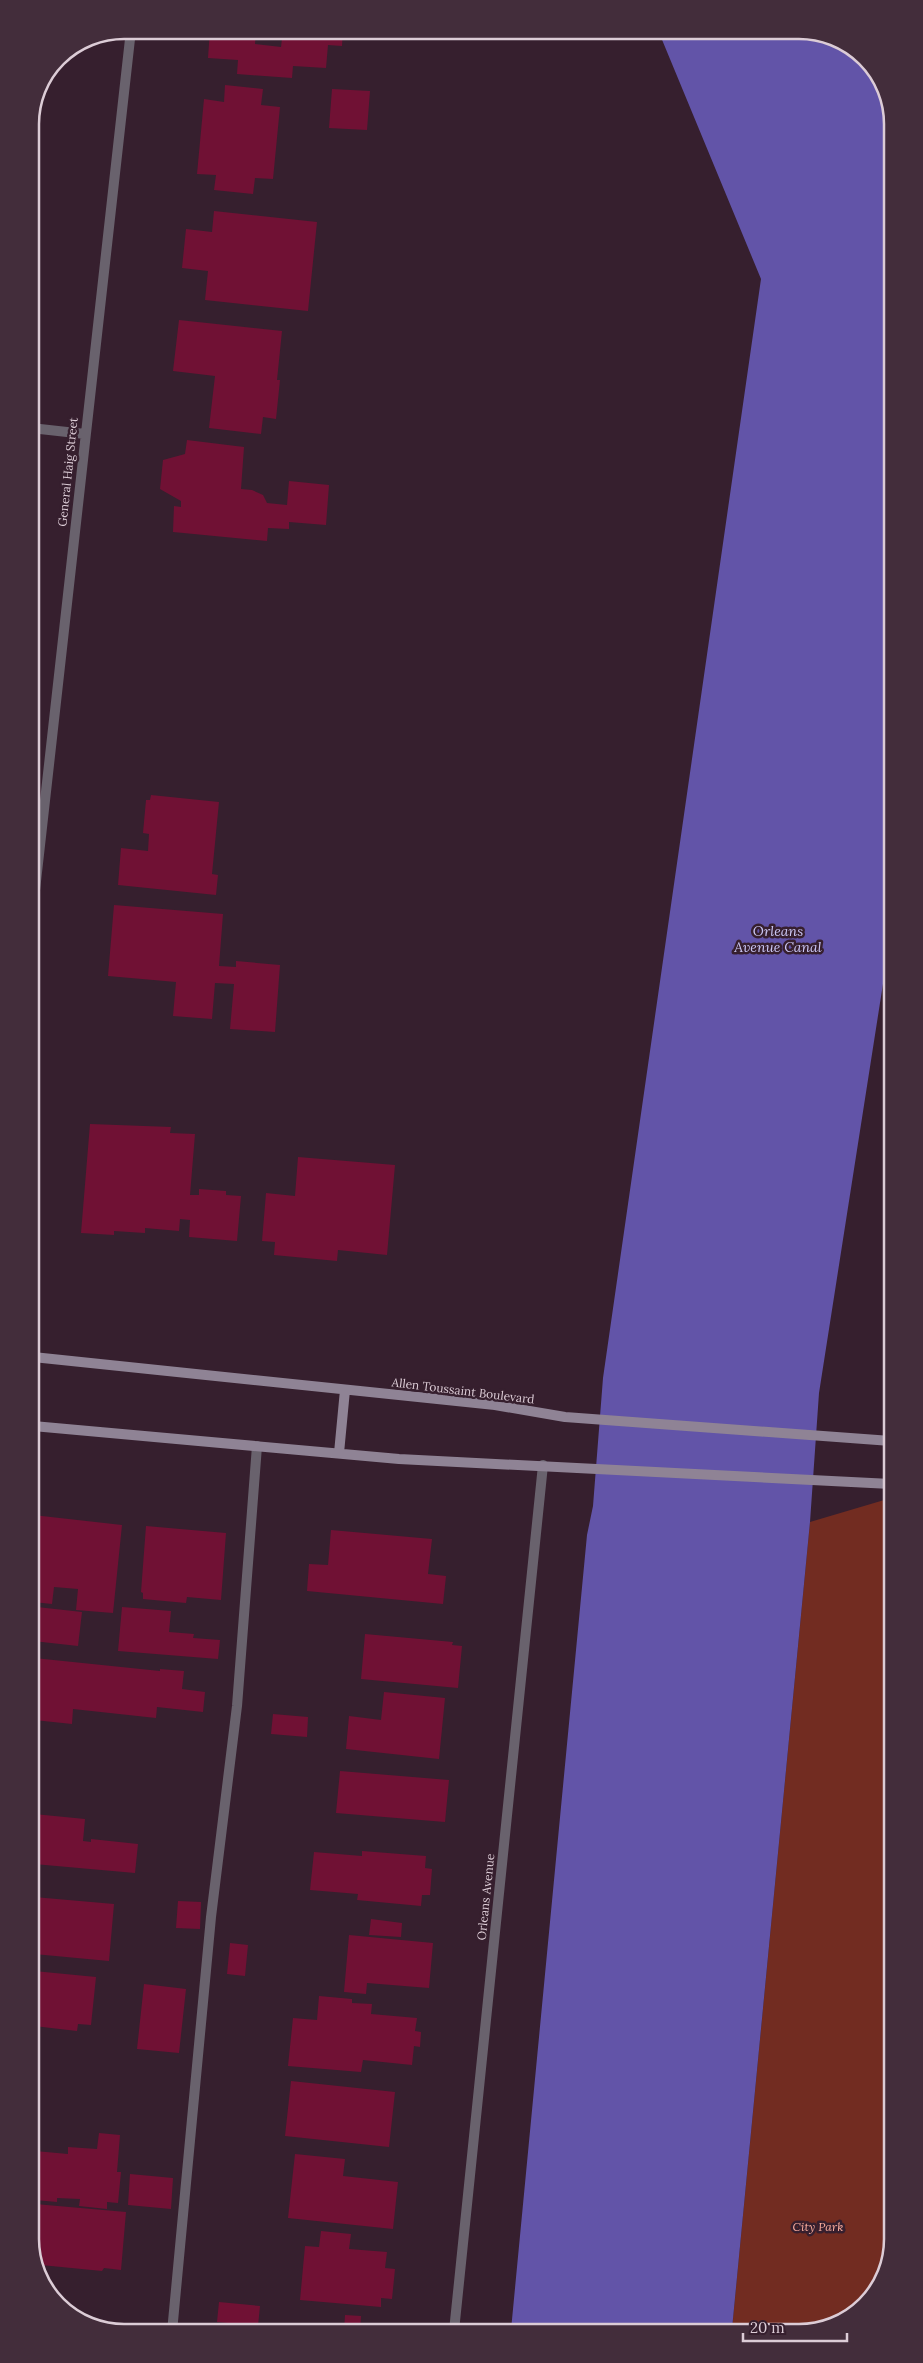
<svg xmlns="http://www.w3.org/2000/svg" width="923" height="2363" viewBox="0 0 923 2363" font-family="Lora,serif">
	<rect width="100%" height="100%" fill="#361f2e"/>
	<!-- green -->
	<path fill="#722c21" d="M891 1498 893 2240 874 2296 829 2328 732 2329 810 1522Z"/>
	<!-- water -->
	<path fill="#6254a8" d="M658 30H806L857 49 888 94 890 939 819 1393 810 1522 732 2329 511 2330 587 1535 593 1506 603 1378 761 279Z"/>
	<!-- building -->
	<path fill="#701134" d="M210 30H256L255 44 281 47 283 30H343L342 46 328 45 326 68 293 66 292 78 237 74 238 60 208 58Z
		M225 85 263 89 261 105 280 107 273 179 255 178 253 194 214 190 216 175 197 174 204 99 224 102Z
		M332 89 370 91 367 130 329 128Z
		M214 211 317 222 308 311 205 300 208 271 182 268 186 229 212 232Z
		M179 320 282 331 277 380H280L276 419 263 417 261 434 209 428 215 376 173 371Z
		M187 440 244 447 241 489 252 490 263 495 267 503 287 505 289 481 329 485 326 525 289 522V529L268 528 267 541 173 532 174 506 181 507V501L160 489 163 460 185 454Z
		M151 795 219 802 212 874 218 875 216 895 118 885 121 848 148 851 149 834 143 833 146 800H150Z
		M114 905 223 914 219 966 236 967V961L280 965 275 1032 230 1029 234 984 215 983 212 1019 173 1016 176 982 108 976Z
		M90 1124 171 1127 170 1133 195 1134 190 1195H199V1189L226 1191V1195L241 1196 237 1241 189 1237 190 1220 180 1219 179 1231 145 1228V1233L114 1231V1235L81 1233Z
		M298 1157 395 1165 387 1255 338 1250 337 1261 274 1255 275 1242 262 1241 266 1193 295 1196Z
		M33 1515 122 1525 113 1613 76 1610 78 1589 54 1587 52 1604 33 1602Z
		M146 1526 226 1533 221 1600 187 1597 186 1603 143 1599V1593L141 1592Z
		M331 1530 432 1539 428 1574 446 1576 443 1604 307 1591 309 1564 328 1565Z
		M37 1607 82 1612 78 1646 33 1641Z
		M122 1607 171 1611 169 1632 194 1634 193 1638 220 1640 218 1659 118 1651Z
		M365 1634 453 1642 452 1645 462 1646 458 1688 361 1679Z
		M34 1658 160 1671V1669L184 1671 182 1689 205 1692 203 1712 157 1707 156 1718 73 1709 72 1724 34 1720Z
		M384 1692 445 1698 439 1759 346 1749 349 1716 381 1720Z
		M273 1714 308 1717 307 1737 271 1734Z
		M340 1771 449 1780 445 1822 336 1813Z
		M34 1814 85 1819 83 1841 91 1842V1839L138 1844 135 1873 34 1864Z
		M362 1851 426 1856 425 1868 432 1869 430 1895H422L421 1906 357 1900 358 1894 310 1890 314 1852 362 1856Z
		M34 1897 114 1904 109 1961 34 1954Z
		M178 1901 201 1902 200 1929 176 1928Z
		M371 1919 402 1923 401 1937 369 1935Z
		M349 1935 433 1943 429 1988 367 1983 366 1994 344 1992Z
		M230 1943 248 1945 245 1976 227 1974Z
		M34 1971 96 1977 91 2025 78 2024 77 2031 34 2026Z
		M144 1984 186 1989 179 2053 137 2049Z
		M319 1996 352 1999V2003L372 2004 371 2014 417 2018 415 2031 421 2032 420 2047 414 2046 412 2065 363 2060 361 2072 288 2066 293 2018 317 2020Z
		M291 2081 395 2092 389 2147 285 2136Z
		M99 2133 120 2135 117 2172H121L118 2203 107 2202V2209L79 2206 80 2199 57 2198V2202L35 2200V2151L68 2154V2147L97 2149Z
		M295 2154 345 2159 343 2176 398 2182 393 2229 288 2218Z
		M130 2174 173 2178 171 2209 128 2205Z
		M35 2204 126 2212 121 2270 104 2268 102 2271 41 2265 42 2255 35 2246Z
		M321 2231 351 2234 349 2249 387 2252 385 2268 395 2269 392 2299 381 2298V2307L300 2300 305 2246 319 2247Z
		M219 2302 260 2306 258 2326 217 2322Z
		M64 2310 80 2312 79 2318 66 2314Z
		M345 2315 361 2316 360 2331H344Z"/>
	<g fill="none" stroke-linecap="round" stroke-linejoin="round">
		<!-- service -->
		<path stroke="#69626d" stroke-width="10" d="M172 2332 211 1917 237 1706 257 1446"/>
		<!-- minor -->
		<path stroke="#69626d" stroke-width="10" d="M31 428 85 434
			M32 917 131 30
			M454 2331 543 1465"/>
		<!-- secondary -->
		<path stroke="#8f8395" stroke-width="10" d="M33 1357 495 1405 565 1417 891 1441
			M33 1426 399 1459 891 1484
			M339 1453 345 1390"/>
	</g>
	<g text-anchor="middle" stroke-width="5" stroke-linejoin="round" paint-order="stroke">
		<!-- street labels -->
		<g font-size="12" fill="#dcccd6" stroke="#361f2e">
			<text transform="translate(68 472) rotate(-84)" y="4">General Haig Street</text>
			<text transform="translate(463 1391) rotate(7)" y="4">Allen Toussaint Boulevard</text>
			<text transform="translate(486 1897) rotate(-84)" y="4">Orleans Avenue</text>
		</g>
		<!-- park labels -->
		<g font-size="12" font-style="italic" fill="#faac9d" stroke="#361f2e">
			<text x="818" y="2231">City Park</text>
		</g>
		<!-- water labels -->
		<g font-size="14" font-style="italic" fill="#cac6f4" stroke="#361f2e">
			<text x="778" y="936">Orleans<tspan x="778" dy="16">Avenue Canal</tspan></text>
		</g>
	</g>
	<!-- crop -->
	<path d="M0 0H923V2363H0ZM124 39H799A85 85 0 0 1 884 124V2239A85 85 0 0 1 799 2324H124A85 85 0 0 1 39 2239V124A85 85 0 0 1 124 39Z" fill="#432d3b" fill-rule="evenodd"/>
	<path fill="none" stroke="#dcccd6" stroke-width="2.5" d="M124 39H799A85 85 0 0 1 884 124V2239A85 85 0 0 1 799 2324H124A85 85 0 0 1 39 2239V124A85 85 0 0 1 124 39Z"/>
	<!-- scale -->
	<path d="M743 2333v8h104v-8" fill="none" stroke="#dcccd6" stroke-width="2.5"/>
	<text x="750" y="2333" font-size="15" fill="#dcccd6" stroke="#361f2e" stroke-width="4" paint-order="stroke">20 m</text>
</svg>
